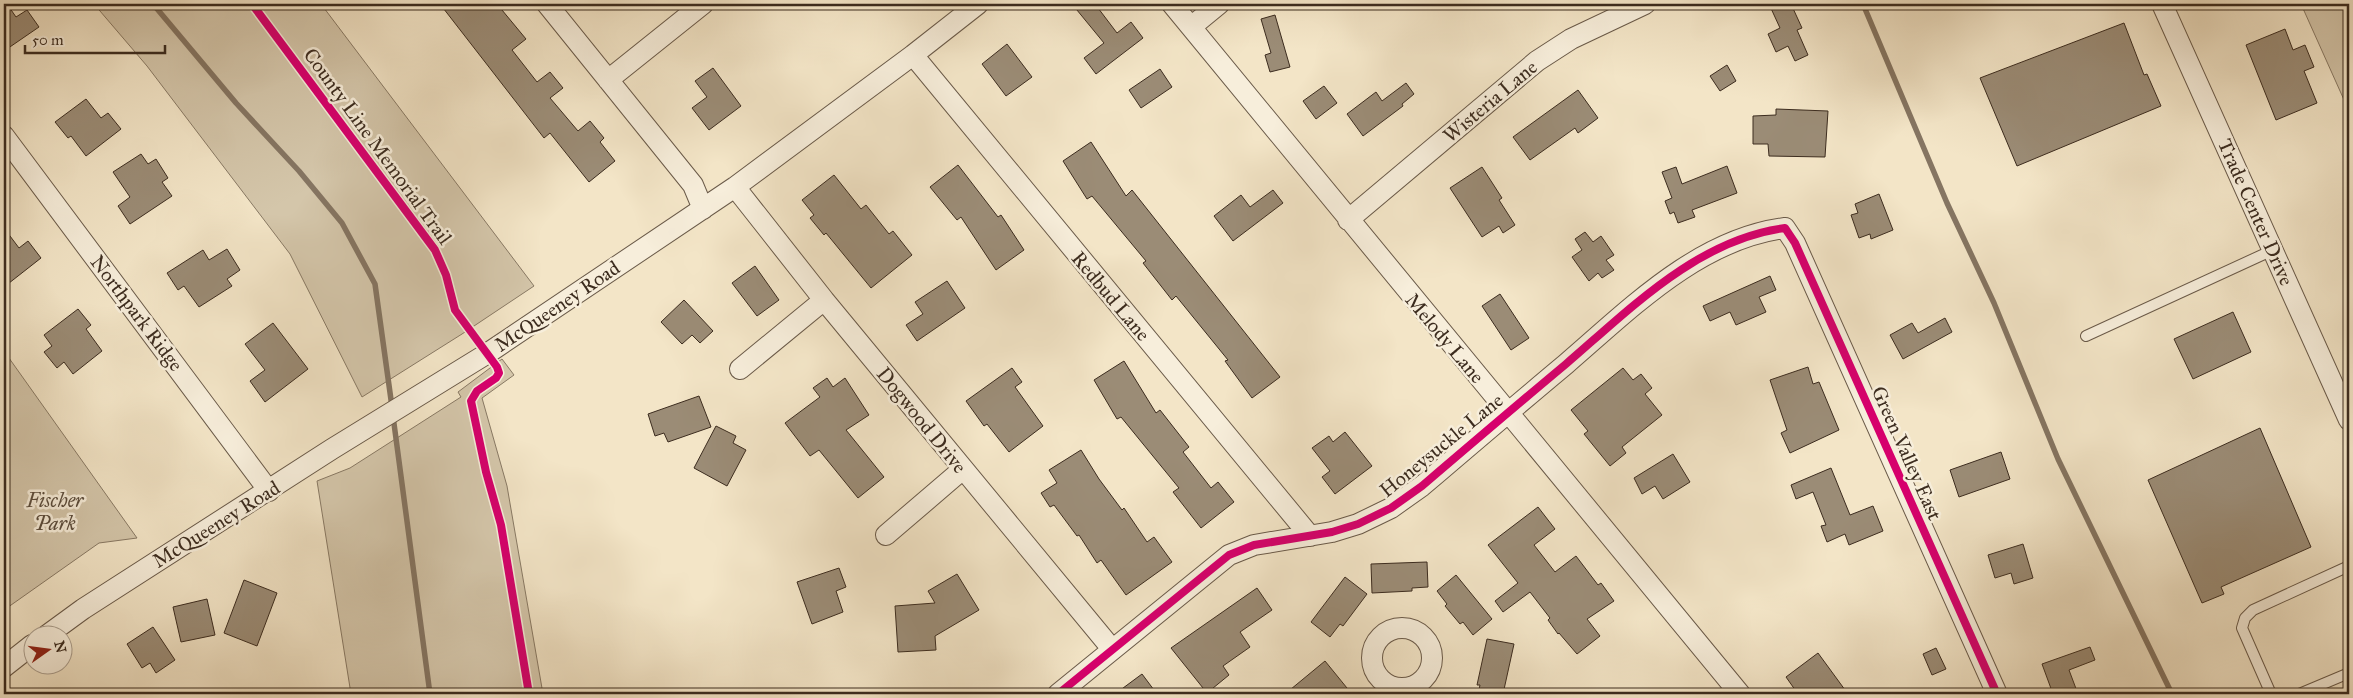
<svg xmlns="http://www.w3.org/2000/svg" width="2353" height="698" viewBox="0 0 2353 698" font-family="'IM FELL Great Primer',serif">
	<rect width="100%" height="100%" fill="#f3e5c7"/>
	<filter id="stains"><feTurbulence type="fractalNoise" baseFrequency=".004" numOctaves="4"/><feColorMatrix values="0 0 0 0 .2 0 0 0 0 .09 0 0 0 0 .02 0 0 0 .5 -.17"/></filter>
	<radialGradient id="worn" r=".72"><stop offset=".6" stop-color="#630" stop-opacity="0"/><stop offset="1" stop-color="#630" stop-opacity=".3"/></radialGradient>
	<!-- green -->
	<path fill="#d4c6aa" stroke="#887964" d="M94 4H321L534 286 462 334 362 397 290 254 147 66Z
		M2301 4H2349V111Z
		M4 351 137 538 99 543 4 610Z
		M502 359 514 375 482 398 507 486 543 694H351L317 481 350 468 461 397 458 392Z"/>
	<g fill="none" stroke-linecap="round" stroke-linejoin="round">
		<!-- stream -->
		<path stroke="#857562" stroke-width="5.5" d="M153 4 236 103 299 171 342 223 375 284 392 407
			M1863 4 1947 203 1994 303 2058 459 2172 694
			M393 416 430 694"/>
	</g>
	<!-- building -->
	<path fill="#9b8c76" stroke="#3c2c1f" d="M4 4H7L16 17 27 10 39 27 4 51Z
		M440 4H497L526 39 512 50 537 82 550 72 563 88 550 98 578 131 590 121 604 138 600 142 615 161 589 182 550 133 544 138Z
		M1072 4H1095L1117 33 1131 22 1143 38 1096 74 1084 58 1104 43Z
		M1769 4H1791L1802 28 1797 30 1808 55 1795 61 1788 46 1776 52 1768 34 1780 28Z
		M1275 15 1290 67 1270 72 1265 55 1271 53 1261 19Z
		M2124 23 2144 75 2147 74 2161 106 2017 166 1980 78Z
		M2285 29 2293 50 2305 45 2314 67 2304 71 2317 103 2276 120 2246 45Z
		M1007 44 1032 77 1006 96 982 64Z
		M1727 65 1736 81 1720 91 1710 76Z
		M713 68 741 106 709 130 692 108 707 97 695 81Z
		M1160 69 1172 87 1141 108 1129 90Z
		M1406 83 1414 94 1402 104 1403 106 1363 136 1347 114 1376 92 1382 101Z
		M1324 86 1337 103 1316 119 1303 101Z
		M1578 90 1598 118 1578 133 1575 128 1530 160 1513 137Z
		M86 99 101 118 108 113 121 129 86 156 71 136 68 138 55 122Z
		M1776 109 1828 111 1825 157 1769 156 1768 144H1753V116L1776 115Z
		M1091 142 1126 196 1132 190 1280 377 1252 398 1225 361 1228 360 1176 296 1172 300 1143 263 1146 261 1092 196 1087 199 1063 161Z
		M141 154 148 164 156 159 168 178 162 182 172 196 130 224 118 206 130 197 113 172Z
		M958 165 998 217 1001 215 1024 250 996 270 961 217 957 220 930 187Z
		M1727 166 1737 193 1692 210 1695 217 1678 223 1674 212 1670 214 1665 201 1672 198 1662 172 1676 167 1682 184Z
		M1482 167 1502 198 1499 200 1515 225 1503 233 1499 226 1482 237 1450 188Z
		M834 175 861 209 866 205 889 234 893 231 912 255 871 288 826 233 824 235 810 218 814 215 802 200Z
		M1273 190 1283 203 1233 241 1214 216 1241 195 1250 207Z
		M1879 194 1893 230 1871 239 1870 234 1859 238 1851 215 1858 213 1855 204Z
		M4 228 19 248 28 241 41 258 4 287Z
		M1585 232 1593 242 1601 236 1614 255 1606 260 1614 270 1602 278 1598 273 1589 281 1572 257 1582 250 1575 239Z
		M227 249 240 270 227 279 232 286 199 307 184 286 178 290 167 273 203 250 209 260Z
		M755 266 779 300 757 316 732 283Z
		M1770 276 1776 290 1759 297 1766 312 1736 325 1730 312 1710 321 1703 306Z
		M947 281 965 308 917 341 906 325 923 314 915 302Z
		M1500 294 1529 338 1511 350 1482 306Z
		M684 300 713 331 700 343 692 335 682 344 661 322Z
		M78 309 91 325 86 329 102 351 73 374 64 362 57 368 44 352 52 346 44 335Z
		M2233 312 2251 352 2193 379 2174 339Z
		M1945 318 1952 332 1903 359 1890 335 1912 323 1918 333Z
		M273 323 308 369 265 402 250 381 265 370 245 344Z
		M1124 361 1156 413 1160 410 1189 447 1183 452 1211 488 1218 482 1234 502 1201 528 1173 492 1179 488 1121 417 1117 419 1094 380Z
		M1808 367 1813 384 1819 382 1839 430 1790 453 1781 433 1787 430 1770 380Z
		M1012 368 1022 382 1015 387 1043 426 1009 452 987 424 984 426 966 401Z
		M1623 368 1633 380 1641 374 1652 388 1645 394 1662 415 1622 447 1626 453 1610 466 1584 434 1588 431 1571 410Z
		M827 378 833 387 845 378 869 415 846 430 884 477 858 498 819 450 810 456 785 423 820 397 813 388Z
		M699 396 711 427 668 442 664 433 655 436 648 414Z
		M716 426 736 436 733 443 746 450 727 486 694 468Z
		M2260 428 2311 547 2221 587 2224 594 2202 603 2148 480Z
		M1345 432 1372 466 1335 494 1322 477 1330 471 1312 448 1329 436 1333 442Z
		M1081 450 1099 479 1122 510 1124 508 1147 542 1154 537 1172 562 1126 595 1101 560 1097 563 1079 535 1077 536 1054 505 1050 507 1041 493 1057 483 1049 470Z
		M2001 452 2010 479 1959 497 1950 470Z
		M1673 454 1690 482 1663 499 1655 486 1642 494 1634 478Z
		M1831 468 1850 515 1873 506 1883 531 1849 545 1845 534 1827 542 1821 526 1826 525 1813 492 1796 499 1791 485Z
		M1538 507 1555 529 1534 545 1555 572 1576 556 1598 585 1601 583 1614 601 1587 619 1600 636 1577 654 1559 633 1558 634 1548 620 1550 618 1530 592 1503 612 1495 601 1518 583 1488 545Z
		M2023 544 2033 578 2014 584 2011 573 1995 578 1988 555Z
		M1427 562 1428 587 1412 588V591L1372 593 1371 564Z
		M839 568 846 587 836 591 843 612 812 624 797 582Z
		M957 574 979 610 935 636 936 650 898 652 895 606 935 603 928 591Z
		M1456 575 1492 619 1473 635 1463 622 1460 624 1445 606 1447 604 1437 591Z
		M1345 577 1367 594 1343 626 1340 624 1330 637 1311 622Z
		M244 580 277 593 257 646 224 633Z
		M1257 588 1272 610 1240 632 1250 647 1223 666 1229 675 1207 693 1171 648Z
		M207 599 215 635 181 642 173 607Z
		M153 627 175 660 156 673 150 663 142 668 127 644Z
		M1487 639 1514 644 1503 694H1478L1480 685H1477Z
		M2090 647 2095 660 2069 670 2078 694H2053L2042 664Z
		M1936 648 1946 669 1932 675 1923 654Z
		M1818 653 1848 694H1798L1786 677Z
		M1325 661 1347 688 1339 694H1285Z
		M1142 674 1157 694H1115Z"/>
	<g fill="none" stroke-linecap="round" stroke-linejoin="round">
		<!-- lane casing -->
		<g stroke="#6a5a49" stroke-width="12">
			<path id="lane" d="M2086 336 2273 250
				M2271 694 2242 628 2245 618 2253 610 2349 566
				M2299 694 2349 673"/>
		</g>
		<!-- street casing -->
		<g stroke="#6a5a49" stroke-width="22">
			<path id="street" d="M547 4 693 185 703 209
				M1172 4 1740 694
				M2162 4 2349 420
				M1191 27 1219 4
				M913 55 1310 536
				M608 80 703 4
				M4 136 269 491
				M735 187 824 300 1112 649
				M1348 220 1537 61 1571 39 1645 4
				M740 369 824 300
				M886 535 963 469
				M1372 658a30 30 0 1 1 60 0a30 30 0 1 1-60 0Z
				M46 636 83 609 332 449 488 353 735 187 913 55 978 4
				M4 667 32 645
				M1058 694 1229 555 1254 545 1332 532 1358 524 1391 508 1422 486C1470 445 1518 404 1566 364 1629 310 1698 239 1785 228L1795 243 1997 694"/>
		</g>
		<!-- lane -->
		<use href="#lane" stroke="#f7eedb" stroke-width="10"/>
		<!-- street -->
		<use href="#street" stroke="#f7eedb" stroke-width="20"/>
		<!-- cycleway casing -->
		<g stroke="#f7eedb" stroke-width="11">
			<path id="cycleway" d="M252 4 435 250 446 275 455 310 497 367 499 373 496 378 477 391 471 401 486 472 501 525 529 694
				M1058 694 1229 555 1254 545 1332 532 1358 524 1391 508 1422 486C1470 445 1518 404 1566 364 1629 310 1698 239 1785 228L1795 243 1997 694"/>
		</g>
		<!-- cycleway -->
		<use href="#cycleway" stroke="#d6006c" stroke-width="8"/>
	</g>
	<g text-anchor="middle" stroke-width="5" stroke-linejoin="round" paint-order="stroke">
		<!-- street labels -->
		<g font-size="20" fill="#3c2c1f" stroke="#f7eedb">
			<text transform="translate(1490 101) rotate(-40)" y="7">Wisteria Lane</text>
			<text transform="translate(378 146) rotate(54)" y="7">County Line Memorial Trail</text>
			<text transform="translate(2256 212) rotate(66)" y="7">Trade Center Drive</text>
			<text transform="translate(1111 296) rotate(50)" y="7">Redbud Lane</text>
			<text transform="translate(557 306) rotate(-34)" y="7">McQueeney Road</text>
			<text transform="translate(137 313) rotate(53)" y="7">Northpark Ridge</text>
			<text transform="translate(1445 338) rotate(50)" y="7">Melody Lane</text>
			<text transform="translate(922 420) rotate(51)" y="7">Dogwood Drive</text>
			<text transform="translate(1441 445) rotate(-39)" y="7">Honeysuckle Lane</text>
			<text transform="translate(1907 453) rotate(66)" y="7">Green Valley East</text>
			<text transform="translate(216 524) rotate(-32)" y="7">McQueeney Road</text>
		</g>
		<!-- park labels -->
		<g font-size="20" font-style="italic" fill="#5a4b3b" stroke="#f7eedb">
			<text x="55" y="507">Fischer<tspan x="55" dy="23">Park</tspan></text>
		</g>
	</g>
	<!-- margin -->
	<rect width="2353" height="698" fill="none" stroke="#f3e5c7" stroke-width="20"/>
	<rect x="5" y="5" width="2343" height="688" fill="none" stroke="#3c2c1f" stroke-width="2.5"/>
	<rect x="10" y="10" width="2333" height="678" fill="none" stroke="#3c2c1f"/>
	<!-- north arrow -->
	<g transform="translate(48 650) rotate(76)"><circle r="24" fill="#f7eedb" stroke="#aca090"/>
	<path d="M0-4L9 19L0 12L-9 19Z" fill="#8f2418"/>
	<text y="-8" font-size="14" font-weight="bold" text-anchor="middle" fill="#3c2c1f">N</text>
	</g>
	<!-- scale -->
	<path d="M25 45v8h140v-8" fill="none" stroke="#3c2c1f" stroke-width="2.5"/>
	<text x="32" y="45" font-size="15" fill="#3c2c1f" stroke="#f7eedb" stroke-width="4" paint-order="stroke">50 m</text>
	<rect width="100%" height="100%" filter="url(#stains)"/>
	<rect width="100%" height="100%" fill="url(#worn)"/>
</svg>
